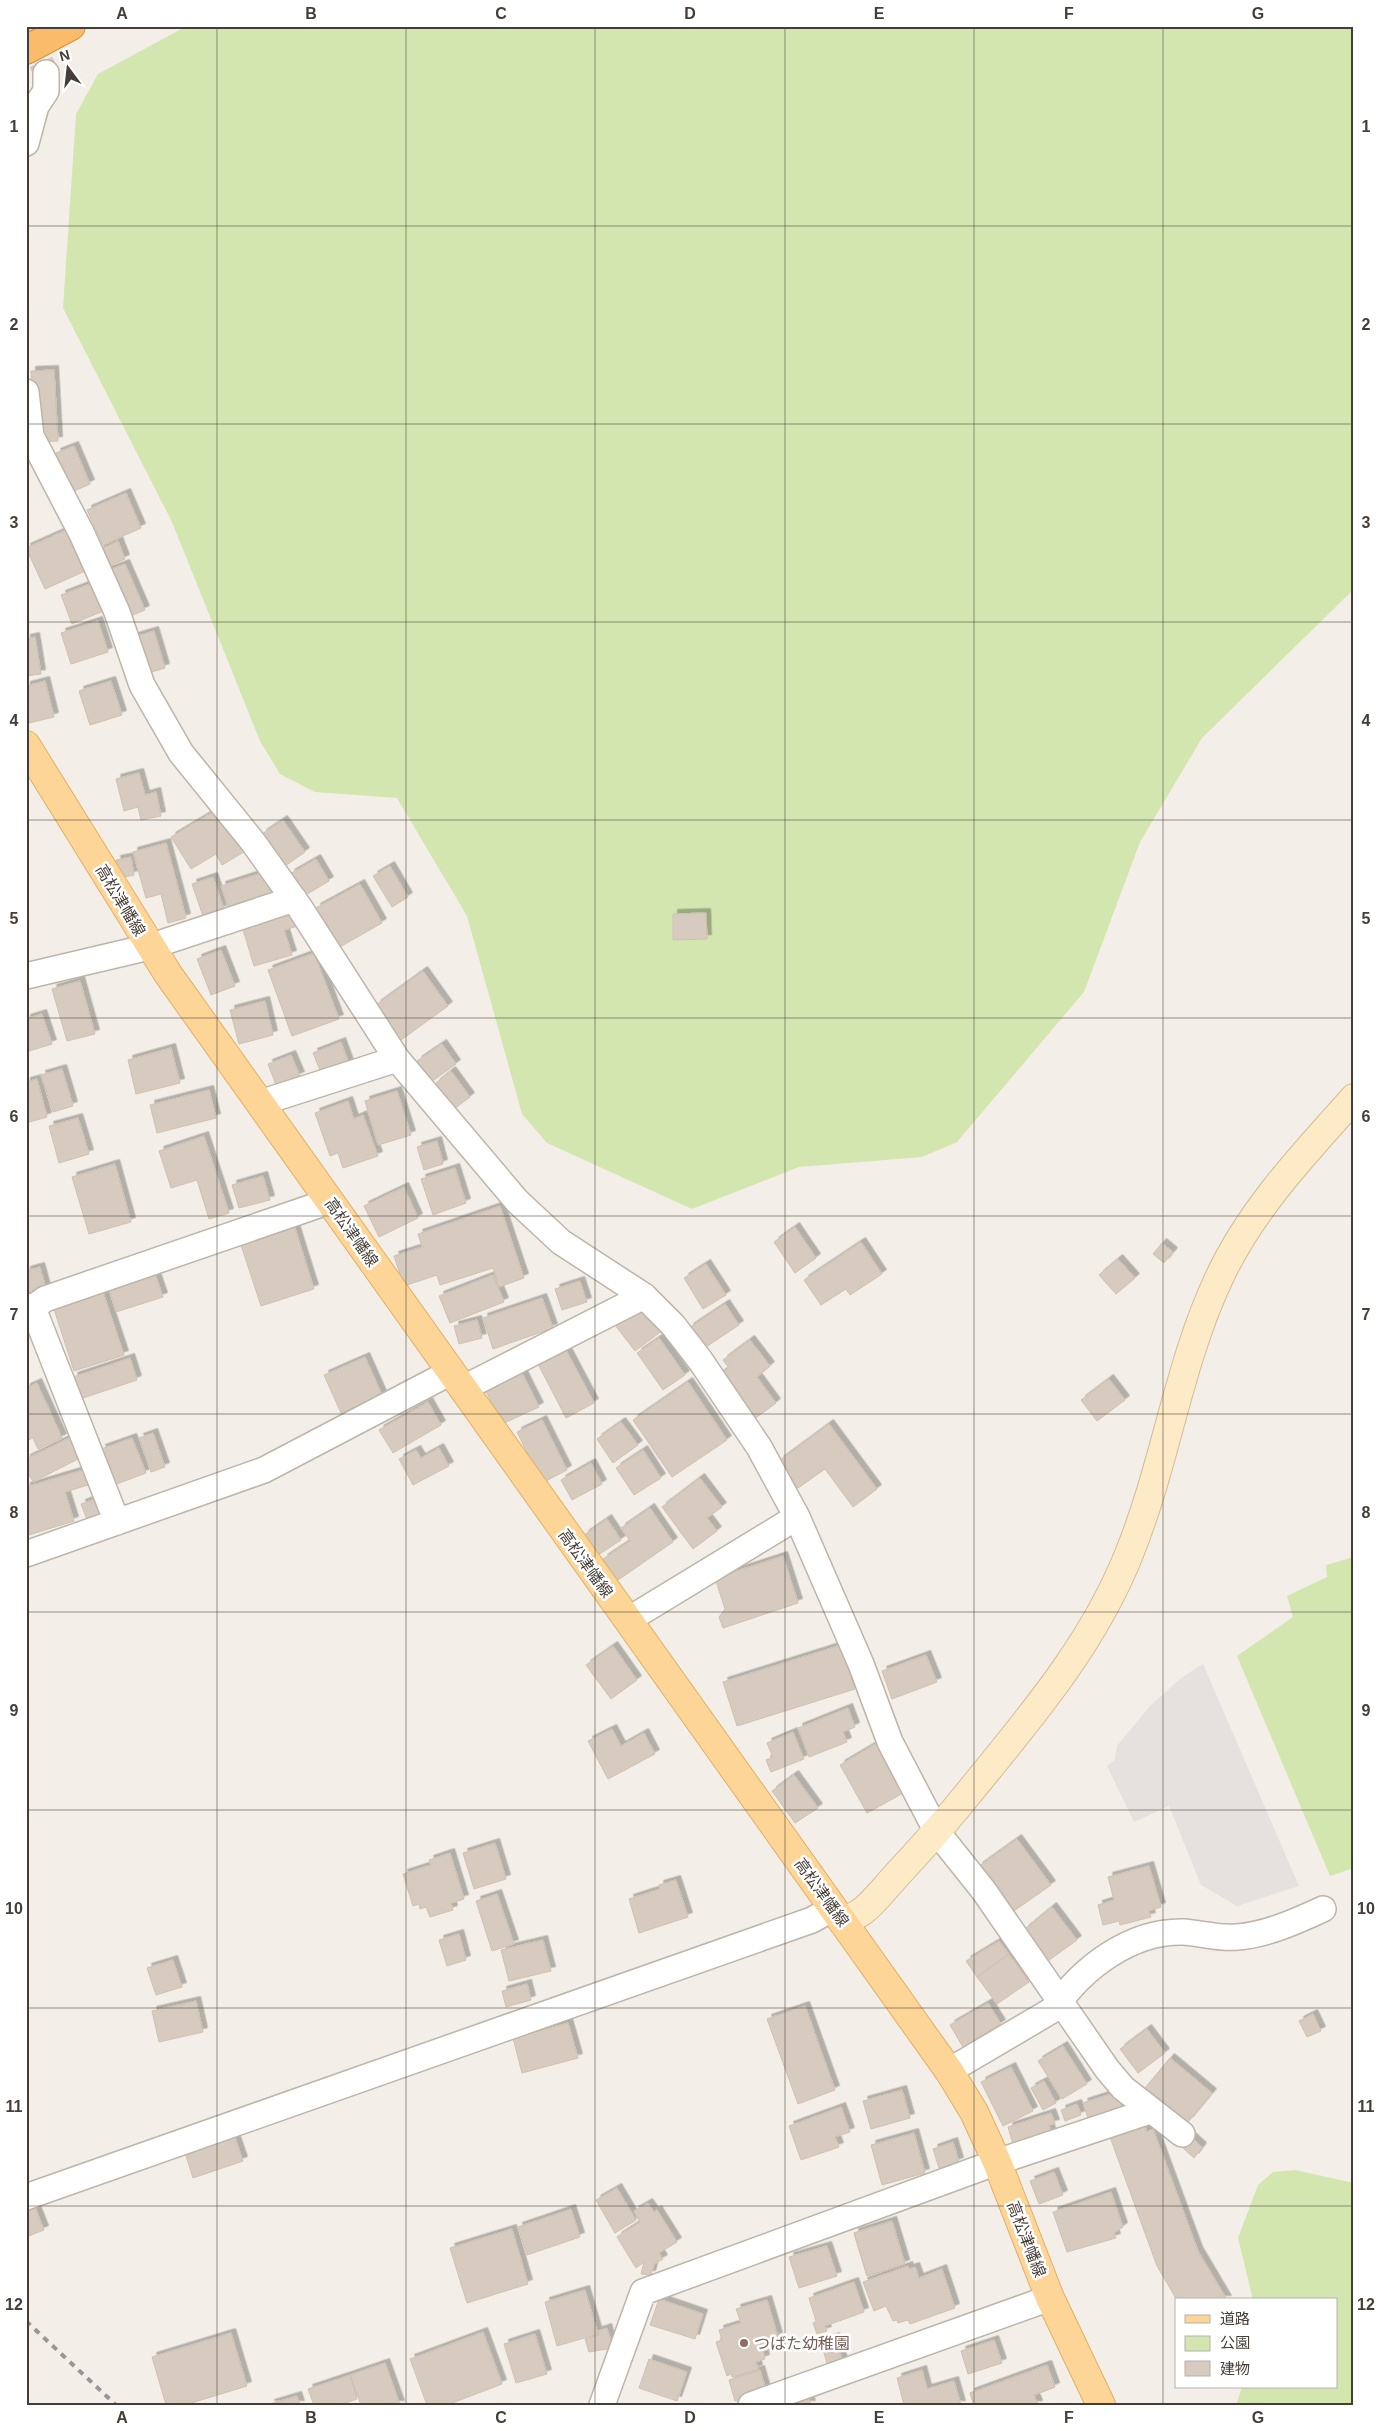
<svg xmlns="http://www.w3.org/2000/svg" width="1380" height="2431" viewBox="0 0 1380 2431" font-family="Arial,'Noto Sans JP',sans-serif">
	<defs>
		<filter id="shadow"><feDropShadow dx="4.5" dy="-4.5" stdDeviation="0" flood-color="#0004"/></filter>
	</defs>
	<rect width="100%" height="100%" fill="#f3eee7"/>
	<!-- green -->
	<path fill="#d3e6b0" d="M187 26H1354V589L1202 738 1140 842 1084 992 957 1142 922 1157 799 1167 692 1209 547 1143 522 1114 467 916 397 798 315 792 280 774 260 741 172 522 63 308 76 114 98 74Z
		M1354 1557V1868L1330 1876 1237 1656 1293 1617 1287 1596 1327 1577 1326 1565Z
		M1295 2170 1354 2183V2405H1236L1242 2387H1336V2300H1253L1238 2238 1258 2185 1273 2172Z"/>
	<!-- parking -->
	<path fill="#e4e1de" d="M1203 1664 1299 1886 1237 1906 1201 1885 1169 1806 1134 1822 1107 1766 1115 1760 1117 1746 1150 1706 1181 1678Z"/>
	<!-- building -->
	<path fill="#d7cbbf" stroke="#cfc0b0" filter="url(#shadow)" d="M54 370 58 441 35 442 31 371Z
		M74 446 90 484 72 492 56 453Z
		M126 493 141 528 103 545 87 510Z
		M73 527 92 568 45 589 26 548Z
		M118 541 125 559 106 567 99 550Z
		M125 564 145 610 126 618 106 571Z
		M95 582 106 610 72 624 61 595Z
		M98 621 108 652 71 664 61 633Z
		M154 631 165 668 145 674 134 637Z
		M35 637 41 674 26 676V639Z
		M45 681 54 717 29 723 26 712V686Z
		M111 681 122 715 90 725 79 691Z
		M139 773 145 795 156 792 161 816 141 820 138 807 124 811 116 779Z
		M218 809 244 852 222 865 216 854 191 869 171 837Z
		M283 820 305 852 285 866 262 834Z
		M166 843 186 918 168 923 161 894 146 898 133 852Z
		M131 857 134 875 120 878 116 860Z
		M316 859 329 881 304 896 290 874Z
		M390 866 408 897 392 907 373 876Z
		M265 872 274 897 230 912 221 886Z
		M213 877 224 909 203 916 192 884Z
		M360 884 382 923 338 948 316 908Z
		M293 907 298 926 284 930 292 955 254 966 241 923Z
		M706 913 707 939 673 940V914Z
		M221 950 235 986 211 995 197 959Z
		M314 953 339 1019 292 1036 268 970Z
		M423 971 448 1006 401 1040 376 1005Z
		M80 981 95 1034 67 1041 52 989Z
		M265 1001 273 1035 239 1044 230 1010Z
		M42 1014 52 1044 26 1052V1019Z
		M341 1042 349 1064 322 1075 313 1053Z
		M442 1044 456 1064 431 1082 417 1061Z
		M171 1048 180 1083 136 1094 128 1060Z
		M291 1055 300 1076 276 1085 268 1064Z
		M62 1069 73 1106 53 1112 41 1075Z
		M451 1071 470 1097 454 1109 435 1084Z
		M37 1079 47 1117 26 1123V1082Z
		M209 1090 216 1118 157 1133 150 1105Z
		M397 1091 411 1135 378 1145 365 1101Z
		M348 1101 354 1119 363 1115 378 1156 343 1168 338 1153 330 1156 315 1113Z
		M78 1118 89 1154 59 1163 49 1126Z
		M204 1136 229 1213 209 1219 197 1180 171 1188 159 1151Z
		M437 1141 443 1164 424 1170 417 1147Z
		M115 1164 131 1222 89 1234 72 1177Z
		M455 1168 466 1203 433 1215 421 1179Z
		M263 1176 270 1200 239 1208 232 1185Z
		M404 1187 418 1218 379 1237 364 1206Z
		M500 1206 524 1278 499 1287 493 1268 440 1285 437 1275 404 1286 394 1256 422 1247 418 1234Z
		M293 1222 314 1289 261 1306 239 1239Z
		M795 1227 816 1258 795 1273 774 1242Z
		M861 1242 882 1274 850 1295 846 1289 821 1305 804 1280Z
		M1162 1243 1173 1252 1164 1263 1153 1254Z
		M1118 1259 1135 1278 1116 1294 1099 1275Z
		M706 1264 726 1295 703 1309 684 1278Z
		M40 1267 46 1289 26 1295V1271Z
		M154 1271 163 1297 116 1312 108 1285Z
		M493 1275 504 1302 450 1323 439 1296Z
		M580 1281 587 1302 562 1310 555 1289Z
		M101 1286 124 1355 74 1371 52 1303Z
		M542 1298 553 1328 493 1349 483 1318Z
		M643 1304 663 1330 635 1351 615 1325Z
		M725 1304 739 1325 703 1349 689 1328Z
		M477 1320 482 1338 459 1344 454 1326Z
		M659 1338 685 1375 663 1390 637 1353Z
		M750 1340 770 1366 757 1377 776 1403 753 1420 719 1375 729 1368 723 1360Z
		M566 1350 594 1403 566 1418 538 1364Z
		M365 1357 382 1395 341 1413 324 1375Z
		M130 1358 137 1380 80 1399 73 1377Z
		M520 1369 539 1407 502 1424 484 1387Z
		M1109 1379 1125 1400 1097 1421 1081 1400Z
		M688 1382 727 1440 672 1477 633 1420Z
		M37 1383 62 1438 38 1449 33 1438 26 1441V1388Z
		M428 1402 441 1425 393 1453 379 1430Z
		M542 1420 567 1470 542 1483 517 1432Z
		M621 1422 638 1445 613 1463 597 1439Z
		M829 1424 877 1489 853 1507 825 1469 798 1488 779 1461Z
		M153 1433 165 1467 151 1472 139 1438Z
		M71 1437 82 1457 33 1482 26 1469V1459Z
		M132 1438 146 1473 114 1485 101 1449Z
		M439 1448 449 1466 413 1485 399 1459 416 1450 421 1458Z
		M643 1450 661 1478 634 1495 616 1468Z
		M591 1463 602 1484 572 1500 561 1480Z
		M83 1470 88 1485 65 1492 74 1521 26 1536V1487Z
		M700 1478 722 1507 707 1518 717 1531 693 1549 662 1507Z
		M100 1497 108 1519 89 1525 81 1504Z
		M650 1508 673 1542 618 1580 603 1559 630 1541 621 1528Z
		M607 1519 621 1540 598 1555 584 1535Z
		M783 1556 798 1603 723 1628 719 1617 725 1609 715 1578Z
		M841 1645 855 1689 737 1726 723 1682Z
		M613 1646 637 1680 611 1699 586 1665Z
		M926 1655 937 1682 892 1699 882 1671Z
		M848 1708 855 1727 843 1732 847 1742 809 1757 798 1728Z
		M612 1729 621 1746 644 1733 655 1754 608 1779 588 1741Z
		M793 1732 804 1759 771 1772 766 1760 773 1757 767 1743Z
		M879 1742 907 1791 867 1813 840 1765Z
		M794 1775 818 1808 795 1823 772 1791Z
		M1017 1839 1051 1885 1011 1913 978 1867Z
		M495 1843 506 1879 474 1889 463 1853Z
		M450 1853 464 1899 451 1903 453 1910 430 1917 426 1907 420 1909 419 1904 413 1906 403 1874 431 1865 429 1860Z
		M1149 1866 1161 1907 1149 1911 1151 1917 1120 1925 1119 1921 1103 1925 1098 1905 1114 1900 1108 1877Z
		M676 1880 688 1917 639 1933 629 1899 660 1889 659 1885Z
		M497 1894 514 1944 492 1951 476 1901Z
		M1052 1907 1077 1940 1048 1961 1024 1930Z
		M459 1934 466 1960 447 1966 439 1940Z
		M543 1940 551 1971 509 1981 501 1950Z
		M999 1941 1009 1954 977 1977 966 1961Z
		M1009 1954 1029 1982 997 2004 977 1977Z
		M173 1960 182 1987 156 1995 147 1968Z
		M527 1984 531 2000 506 2007 502 1991Z
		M196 2001 203 2032 159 2042 152 2011Z
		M988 2003 1001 2024 963 2047 950 2025Z
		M805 2006 835 2090 798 2104 767 2019Z
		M1313 2014 1321 2031 1307 2037 1299 2021Z
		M568 2023 578 2058 522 2073 513 2038Z
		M1147 2029 1165 2053 1138 2073 1120 2049Z
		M1063 2046 1087 2084 1062 2099 1038 2061Z
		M1170 2058 1212 2093 1188 2122 1145 2088Z
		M1011 2067 1033 2111 1003 2126 981 2082Z
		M1044 2081 1056 2103 1043 2110 1031 2088Z
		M902 2090 910 2118 871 2129 863 2101Z
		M1117 2092 1124 2114 1091 2127 1083 2103Z
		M1077 2104 1081 2115 1065 2121 1061 2110Z
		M841 2107 850 2132 835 2137 839 2147 801 2160 789 2126Z
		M1051 2113 1055 2124 1049 2125 1053 2139 1015 2151 1008 2127Z
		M1144 2124 1147 2132 1153 2129 1198 2251 1227 2300H1177L1157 2266 1110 2137Z
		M232 2129 243 2161 193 2178 183 2146Z
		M914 2133 925 2173 882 2185 871 2145Z
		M1190 2136 1202 2147 1194 2158 1182 2147Z
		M953 2142 959 2162 939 2168 933 2149Z
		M1054 2172 1063 2195 1039 2204 1030 2181Z
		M617 2188 636 2220 615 2233 596 2200Z
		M1111 2192 1123 2227 1114 2233 1116 2238 1067 2252 1053 2212Z
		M648 2203 654 2212 657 2210 677 2242 659 2253 663 2259 654 2264 651 2275 641 2274 644 2262 636 2268 617 2237 640 2222 634 2211Z
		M35 2207 44 2230 26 2237V2211Z
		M571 2209 580 2237 527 2255 518 2227Z
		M892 2221 905 2264 867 2276 854 2233Z
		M892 2221 905 2264 867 2276 854 2233Z
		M512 2229 528 2284 467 2303 450 2248Z
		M827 2246 837 2276 799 2288 789 2257Z
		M908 2266 909 2269 915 2267 919 2278 942 2269 955 2308 910 2324 908 2320 898 2323 897 2320 893 2321 886 2306 874 2311 863 2282Z
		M854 2282 864 2312 825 2326 827 2331 817 2334 813 2323 816 2321 809 2298Z
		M585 2290 598 2334 557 2346 545 2302Z
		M659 2299 703 2314 695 2339 650 2325Z
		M767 2300 778 2337 774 2338 777 2347 763 2351 765 2359 756 2362 758 2369 732 2377 731 2374 727 2376 716 2342 722 2340 719 2330 741 2323 736 2309Z
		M607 2328 613 2348 589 2352 585 2339 599 2335 598 2331Z
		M483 2332 502 2384 447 2405H427L410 2359Z
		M231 2333 247 2386 185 2405H166L152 2357Z
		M535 2334 547 2374 516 2383 504 2344Z
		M835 2337 843 2362 828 2367 821 2342Z
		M994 2340 1002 2363 968 2374 961 2351Z
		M649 2359 687 2372 677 2401 639 2388Z
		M385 2363 400 2405H361L350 2375Z
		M1047 2365 1055 2387 1034 2395 1038 2405H974L970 2393Z
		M1047 2365 1055 2387 1034 2395 1038 2405H974L970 2393Z
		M760 2370 766 2391 735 2401 729 2380Z
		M922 2370 927 2389 954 2381 961 2405H904L897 2378Z
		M350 2375 357 2399 340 2405H314L308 2389Z
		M807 2394 811 2405H780Z
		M297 2396 300 2405H270V2404Z"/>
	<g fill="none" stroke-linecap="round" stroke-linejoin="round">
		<!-- street-tunnel -->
		<path stroke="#d0cbc4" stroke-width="25" stroke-dasharray="25 12" stroke-linecap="butt" d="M26 28 46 73"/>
		<!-- street casing -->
		<g stroke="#beb5a9" stroke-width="28">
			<path id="street" d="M26 143 36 106 46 91V73
				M26 392 31 436 82 534 117 612 142 685 181 753 253 842 300 908 397 1059 517 1201 561 1242 644 1296 673 1325 700 1360 759 1447 797 1517 861 1664 890 1742 937 1832 984 1891 1107 2069 1123 2088 1182 2134
				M26 976 149 947 294 899
				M260 1103 397 1059
				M26 1306 33 1308 117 1522
				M26 1313 45 1299 330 1201
				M462 1389 644 1296
				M26 1554 264 1470 451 1372
				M628 1620 797 1517
				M949 2071 1054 2009C1083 1967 1131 1931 1183 1932 1201 1933 1219 1939 1237 1937 1266 1935 1297 1921 1323 1909
				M26 2197 812 1920 833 1908
				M602 2405 643 2292 997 2162 1150 2111
				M751 2405 1050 2298"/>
		</g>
		<!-- secondary casing -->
		<g stroke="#d2bc98" stroke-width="30">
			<path id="secondary" d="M843 1922C850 1918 858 1915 864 1910 875 1901 885 1888 895 1877 920 1850 944 1824 967 1795 1028 1720 1093 1645 1129 1554 1166 1463 1178 1364 1220 1276 1252 1208 1305 1153 1354 1098"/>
		</g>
		<!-- primary casing -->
		<g stroke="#e1b067" stroke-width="30">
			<path id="primary" d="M26 745 168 974 949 2071 974 2112 997 2162 1050 2298 1101 2405"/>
		</g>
		<!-- highway casing -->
		<g stroke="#d98f3a" stroke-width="30">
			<path id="highway" d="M26 50 71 26"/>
		</g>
		<!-- street -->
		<use href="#street" stroke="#fff" stroke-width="25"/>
		<!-- secondary -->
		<use href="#secondary" stroke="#fdeac6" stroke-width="28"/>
		<!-- primary -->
		<use href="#primary" stroke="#fcd597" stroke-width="28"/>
		<!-- highway -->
		<use href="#highway" stroke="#fabc6a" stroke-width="28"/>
		<!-- rail -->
		<path stroke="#969696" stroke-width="4" stroke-dasharray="6 6" stroke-linecap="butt" d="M26 2321 116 2405"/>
	</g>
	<!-- grid -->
	<path fill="none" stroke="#463e36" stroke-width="1" stroke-opacity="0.55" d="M217 26V2405M406 26V2405M595 26V2405M785 26V2405M974 26V2405M1163 26V2405M26 226H1354M26 424H1354M26 622H1354M26 820H1354M26 1018H1354M26 1216H1354M26 1414H1354M26 1612H1354M26 1810H1354M26 2008H1354M26 2206H1354"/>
	<!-- markers -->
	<circle fill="#8d6e63" stroke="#fff" stroke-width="2" cx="744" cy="2343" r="5"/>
	<g text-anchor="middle" stroke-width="5" stroke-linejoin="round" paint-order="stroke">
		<!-- street labels -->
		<g font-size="16" fill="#463e36" stroke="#fff">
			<text transform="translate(121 900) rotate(59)" y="6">高松津幡線</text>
			<text transform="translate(352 1232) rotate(55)" y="6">高松津幡線</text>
			<text transform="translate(586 1563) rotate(54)" y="6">高松津幡線</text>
			<text transform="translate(822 1892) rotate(54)" y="6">高松津幡線</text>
			<text transform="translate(1027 2239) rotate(69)" y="6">高松津幡線</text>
		</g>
		<!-- education labels -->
		<g font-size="16" fill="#785e54" stroke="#fff" text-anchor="start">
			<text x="754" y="2349">つばた幼稚園</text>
		</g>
	</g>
	<!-- border -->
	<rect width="1380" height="2431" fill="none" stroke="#ffffff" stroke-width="55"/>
	<!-- legend -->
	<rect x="1175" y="2298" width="162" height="90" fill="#ffffff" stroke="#b5b2af"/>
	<rect x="1185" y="2315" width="25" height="8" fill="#fcd597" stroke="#b5b2af"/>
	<text x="1220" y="2324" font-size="15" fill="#463e36">道路</text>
	<rect x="1185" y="2336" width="25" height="15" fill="#d3e6b0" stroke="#b5b2af"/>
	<text x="1220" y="2348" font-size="15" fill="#463e36">公園</text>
	<rect x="1185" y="2361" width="25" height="15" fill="#d7cbbf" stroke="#b5b2af"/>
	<text x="1220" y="2374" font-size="15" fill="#463e36">建物</text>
	<!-- north arrow -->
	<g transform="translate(68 68) rotate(345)" stroke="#ffffff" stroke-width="4" paint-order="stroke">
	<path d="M0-4L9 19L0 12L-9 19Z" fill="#463e36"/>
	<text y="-8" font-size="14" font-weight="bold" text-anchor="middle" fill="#463e36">N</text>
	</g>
	<rect x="28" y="28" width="1324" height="2376" fill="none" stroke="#463e36" stroke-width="2"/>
	<g font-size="16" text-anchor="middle" font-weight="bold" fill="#463e36">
		<text x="122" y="19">A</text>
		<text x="311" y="19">B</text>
		<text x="501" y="19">C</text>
		<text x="690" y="19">D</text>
		<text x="879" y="19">E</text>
		<text x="1069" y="19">F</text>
		<text x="1258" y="19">G</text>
		<text x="14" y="132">1</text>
		<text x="1366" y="132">1</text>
		<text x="14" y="330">2</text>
		<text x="1366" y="330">2</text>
		<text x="14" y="528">3</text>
		<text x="1366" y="528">3</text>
		<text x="14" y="726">4</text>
		<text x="1366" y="726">4</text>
		<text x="14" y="924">5</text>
		<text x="1366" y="924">5</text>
		<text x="14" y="1122">6</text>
		<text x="1366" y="1122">6</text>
		<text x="14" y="1320">7</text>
		<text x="1366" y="1320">7</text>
		<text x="14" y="1518">8</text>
		<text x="1366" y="1518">8</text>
		<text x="14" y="1716">9</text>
		<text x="1366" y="1716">9</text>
		<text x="14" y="1914">10</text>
		<text x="1366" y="1914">10</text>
		<text x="14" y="2112">11</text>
		<text x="1366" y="2112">11</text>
		<text x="14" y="2310">12</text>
		<text x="1366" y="2310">12</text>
		<text x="122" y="2423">A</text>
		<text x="311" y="2423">B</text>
		<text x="501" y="2423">C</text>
		<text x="690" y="2423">D</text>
		<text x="879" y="2423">E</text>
		<text x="1069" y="2423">F</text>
		<text x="1258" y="2423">G</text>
	</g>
</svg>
